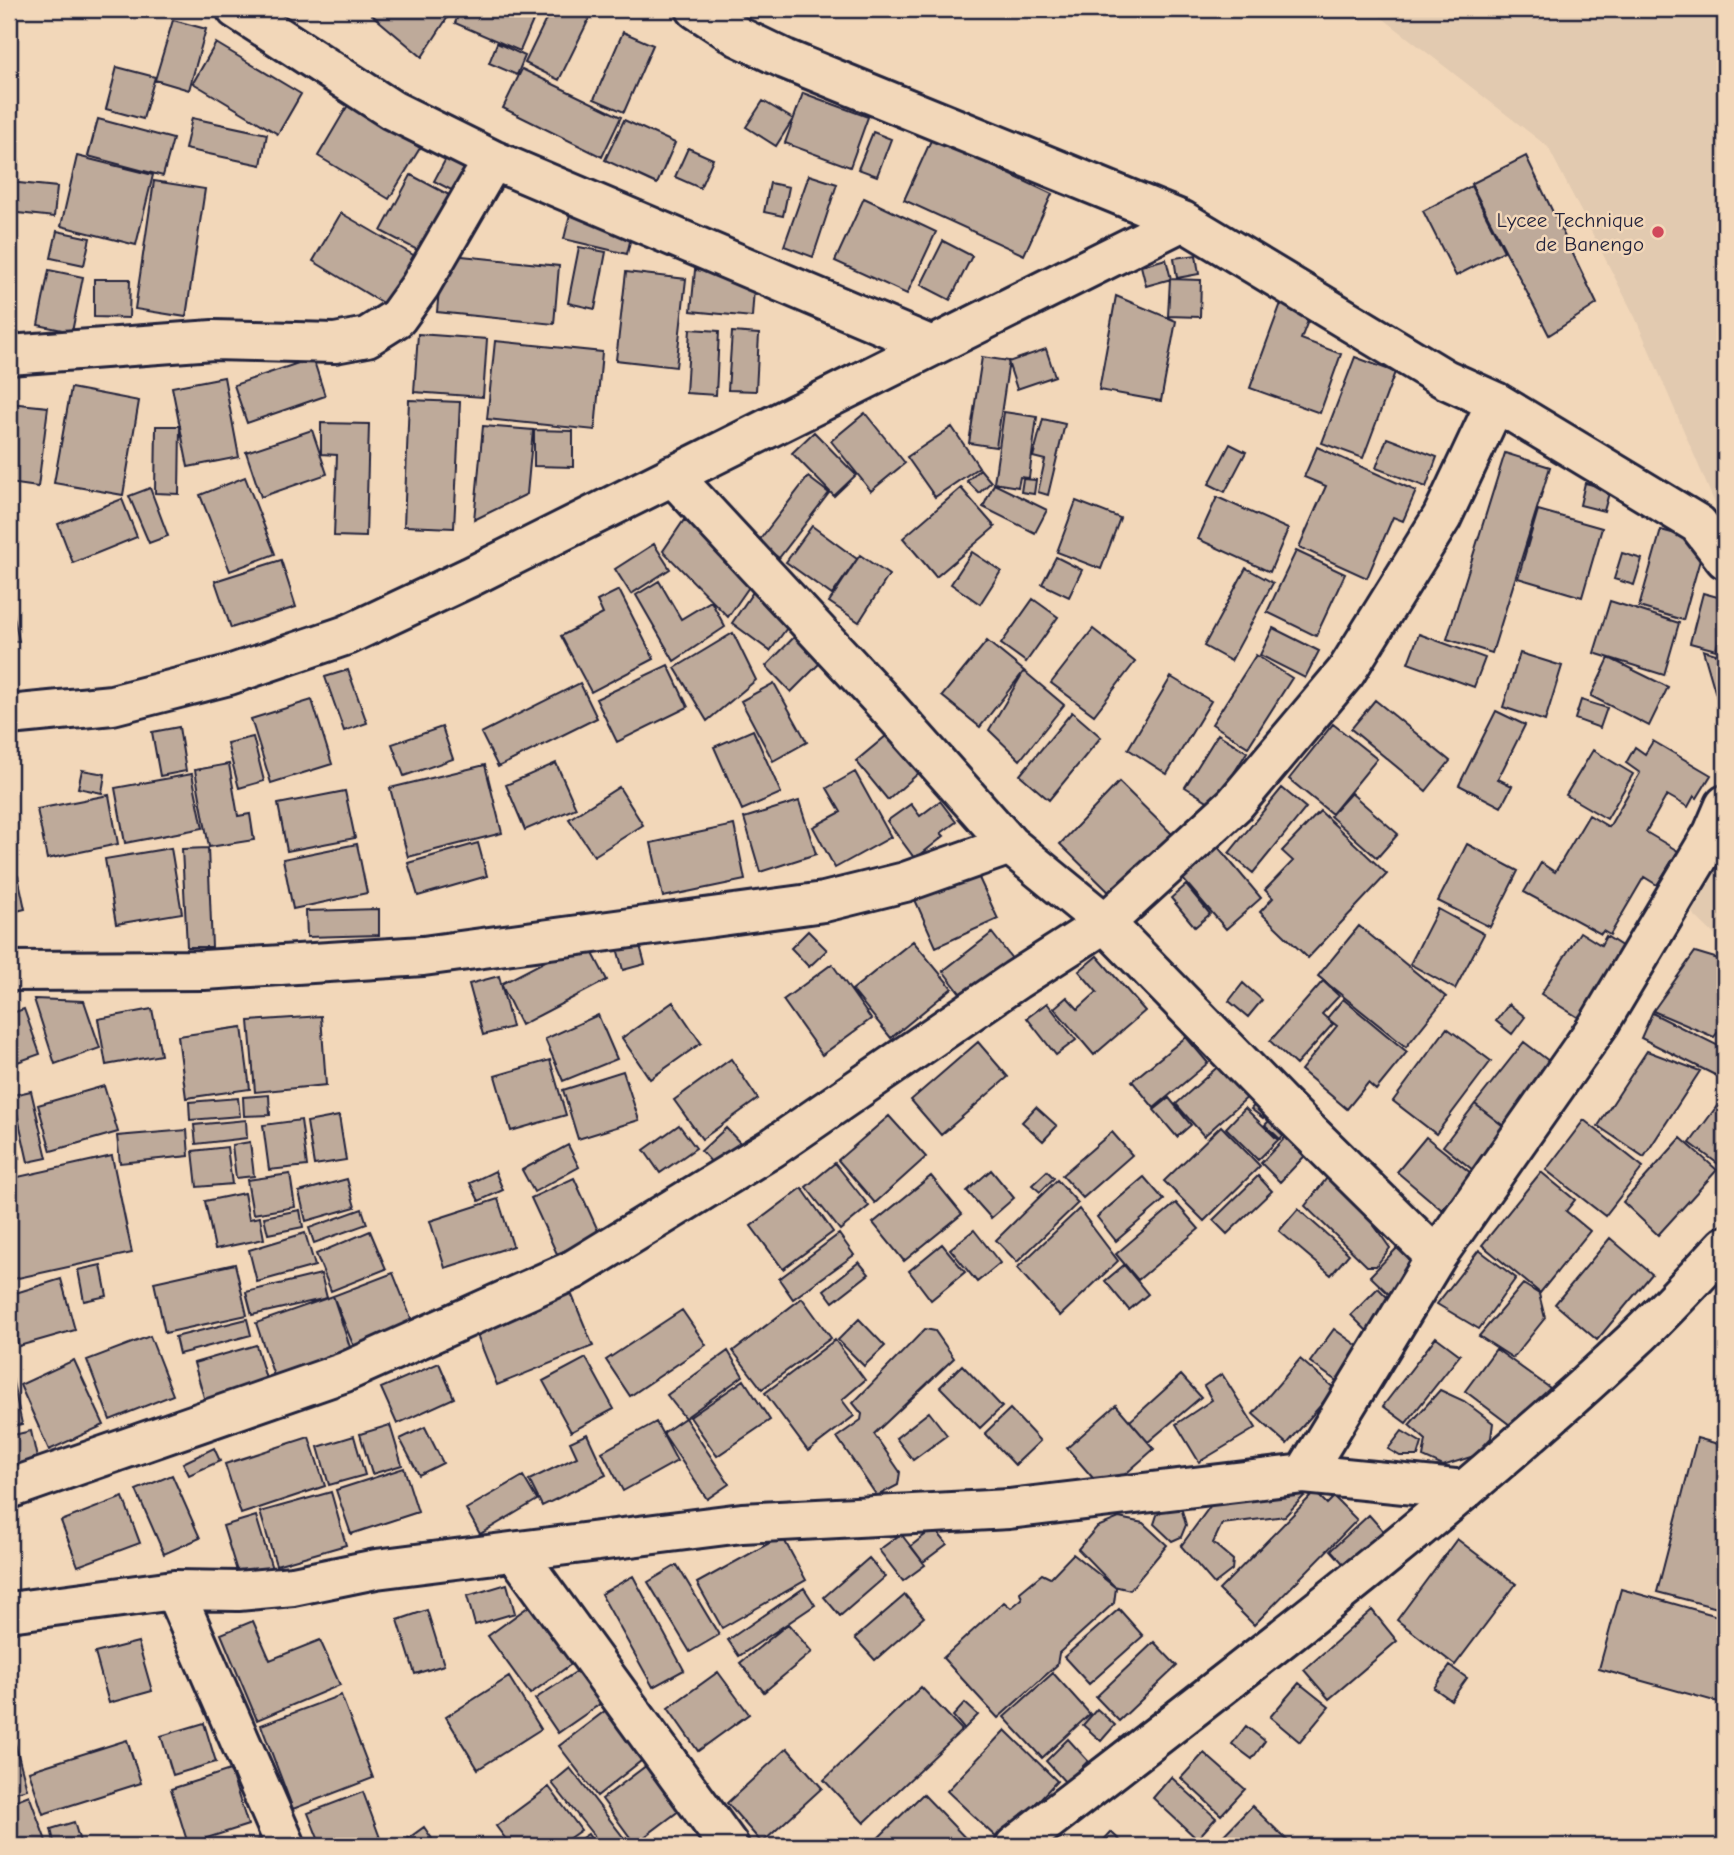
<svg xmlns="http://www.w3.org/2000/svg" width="1734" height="1855" viewBox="0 0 1734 1855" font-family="'Comic Neue',sans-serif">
	<rect width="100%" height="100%" fill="#f2d7b9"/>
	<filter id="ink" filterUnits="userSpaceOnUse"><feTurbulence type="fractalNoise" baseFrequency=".0143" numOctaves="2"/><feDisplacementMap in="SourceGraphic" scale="14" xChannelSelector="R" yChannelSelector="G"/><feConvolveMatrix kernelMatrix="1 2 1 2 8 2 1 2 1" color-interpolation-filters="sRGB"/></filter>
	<g filter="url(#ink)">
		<!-- built -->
		<path fill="#e2cab0" d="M1371 9H1725V527L1635 317 1548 147Z
			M1725 838V945L1692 913Z"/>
		<!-- building -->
		<path fill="#beaa9a" stroke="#22223b" stroke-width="2" d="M365 9H453L422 57Z
			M461 9H538L520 51 455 23Z
			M551 9H577L591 15 559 80 525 63Z
			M173 20 206 29 189 90 155 80Z
			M623 32 653 45 624 112 594 99Z
			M216 43 301 94 278 134 193 83Z
			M497 43 525 56 517 75 489 63Z
			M117 67 155 77 143 119 106 109Z
			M522 69 621 117 602 157 503 108Z
			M803 93 868 117 850 167 785 143Z
			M763 101 793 119 776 146 746 127Z
			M348 105 420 148 389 199 318 156Z
			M192 118 267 134 261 165 185 149Z
			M98 119 173 139 163 176 88 156Z
			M9 120 19 163 9 165Z
			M624 120 675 143 657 184 605 160Z
			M873 132 891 139 877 176 858 169Z
			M932 138 1052 194 1024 255 904 200Z
			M688 148 713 159 700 188 675 177Z
			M451 149 476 163 459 194 434 181Z
			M77 156 153 175 136 245 61 226Z
			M1526 156 1597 304 1549 335 1471 184Z
			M411 175 451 196 421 252 381 231Z
			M809 175 837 184 813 257 784 246Z
			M154 181 205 189 186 317 135 309Z
			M9 182 57 187 54 217 9 212Z
			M770 183 789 187 783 216 764 212Z
			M1471 186 1504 251 1456 276 1423 211Z
			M864 198 936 232 907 294 835 261Z
			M341 213 415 256 386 305 313 261Z
			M570 214 633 229 627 254 564 239Z
			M57 231 90 238 84 265 51 258Z
			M943 241 972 256 950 300 921 285Z
			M579 247 606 252 595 309 568 303Z
			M442 254 559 266 554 324 437 312Z
			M1196 255 1199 274 1177 278 1174 258Z
			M1166 259 1171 279 1146 286 1141 266Z
			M49 270 83 277 72 332 38 325Z
			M695 270 755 275 752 317 691 311Z
			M626 272 686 279 676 367 616 360Z
			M94 279H130L129 318 94 317Z
			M1170 279 1201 280 1200 317 1168 316Z
			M1284 295 1314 305 1301 339 1341 354 1320 413 1250 388Z
			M1116 296 1176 321 1161 401 1099 390Z
			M690 329 719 331 716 395 686 393Z
			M732 332 759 334 756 391 728 390Z
			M418 334 487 339 483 397 414 392Z
			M495 341 602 352 595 430 487 419Z
			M1046 349 1055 376 1017 389 1008 362Z
			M982 357 1009 361 996 447 969 443Z
			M1355 357 1395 372 1363 458 1322 443Z
			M313 358 325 396 247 423 234 385Z
			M224 377 239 457 188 467 172 387Z
			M71 388 139 401 123 495 54 483Z
			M409 400 460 402 454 528 404 526Z
			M9 403 48 407 38 487 9 483Z
			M1004 412 1037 417 1029 478 1020 477 1018 487 994 483Z
			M865 413 905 463 871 491 831 441Z
			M1043 419 1065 424 1048 495 1038 492 1045 460 1033 457Z
			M321 423 369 424 366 537 334 536 337 455 321 454Z
			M156 426H180L179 494 155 493Z
			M483 426 533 430 527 494 474 520Z
			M952 427 979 467 935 497 907 457Z
			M312 430 327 474 261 497 246 452Z
			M534 430 573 431V467L534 466Z
			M814 432 856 475 834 496 792 453Z
			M1387 438 1437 457 1426 487 1376 468Z
			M1230 444 1246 452 1225 492 1209 484Z
			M1317 447 1416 491 1403 521 1393 517 1367 578 1299 547 1326 486 1304 477Z
			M1505 453 1550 467 1492 653 1447 639Z
			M980 469 991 482 979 493 967 481Z
			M245 477 275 554 230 571 200 495Z
			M808 477 829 493 779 558 758 542Z
			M1023 479 1036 480 1034 494 1021 492Z
			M1585 483 1610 489 1604 511 1580 505Z
			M994 484 1047 510 1035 533 983 507Z
			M150 488 168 536 149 543 129 496Z
			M961 488 995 527 936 577 903 538Z
			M1217 497 1288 529 1270 572 1198 539Z
			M122 499 137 537 73 563 58 524Z
			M1076 501 1120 518 1101 569 1057 552Z
			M1538 510 1602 528 1582 597 1518 578Z
			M684 520 758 574 728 617 663 551Z
			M812 526 857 559 832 595 786 562Z
			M1661 530 1705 542 1683 620 1639 607Z
			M654 544 670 569 631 594 615 569Z
			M1296 551 1345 574 1316 636 1267 612Z
			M972 552 1001 571 980 604 951 584Z
			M1622 553 1642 559 1634 585 1614 579Z
			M860 555 889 575 859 622 829 602Z
			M1056 557 1082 570 1069 597 1042 584Z
			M281 560 296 607 231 628 215 581Z
			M1246 568 1273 583 1231 661 1204 646Z
			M659 581 681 619 711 601 725 627 674 661 636 595Z
			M619 590 654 659 591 692 561 636 603 614 597 601Z
			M753 592 792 621 770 651 732 623Z
			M9 593 19 641 9 643Z
			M1703 593 1725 599V616L1716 650 1690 643Z
			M1033 599 1058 617 1026 662 1001 644Z
			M1610 601 1679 623 1664 675 1594 653Z
			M803 628 829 654 791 692 766 666Z
			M1273 628 1319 651 1305 678 1260 655Z
			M1093 629 1135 662 1094 715 1051 683Z
			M733 633 756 680 707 721 675 668Z
			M1419 634 1485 658 1474 687 1408 663Z
			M1725 637V712L1723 719 1703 650 1719 655Z
			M987 641 1024 671 980 727 942 696Z
			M1520 653 1562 666 1545 721 1503 707Z
			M1256 655 1292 678 1248 747 1212 724Z
			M1609 658 1668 687 1649 726 1591 696Z
			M668 665 688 707 617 742 596 699Z
			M348 670 367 723 344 731 325 677Z
			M1024 671 1064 705 1020 760 989 730Z
			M1171 677 1211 701 1167 774 1128 749Z
			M580 683 597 718 498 767 481 733Z
			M774 683 807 742 773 761 741 701Z
			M312 700 332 764 271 783 251 719Z
			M1375 700 1450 761 1426 791 1351 729Z
			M1581 700 1607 708 1600 728 1575 719Z
			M1496 711 1525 725 1498 779 1512 786 1501 807 1459 785Z
			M1072 712 1101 737 1049 800 1020 775Z
			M1333 724 1377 759 1332 814 1289 779Z
			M898 726 929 764 888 800 856 761Z
			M179 727 186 771 160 776 152 732Z
			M442 727 453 759 404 776 392 744Z
			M753 730 781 793 742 810 714 747Z
			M1218 734 1247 752 1214 805 1185 787Z
			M253 737 264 781 239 788 227 743Z
			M1653 741 1711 775 1697 798 1694 796 1688 807 1667 795 1646 832 1678 851 1657 885 1644 877 1610 935 1603 931 1601 934 1524 892 1541 863 1555 872 1589 815 1609 827 1640 773 1626 763 1635 747 1645 754Z
			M1593 750 1633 774 1607 819 1566 795Z
			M556 763 576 808 525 830 506 785Z
			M229 764 238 816 250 814 254 840 209 847 195 770Z
			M485 765 502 833 408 857 390 788Z
			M82 770 105 774 102 793 78 788Z
			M855 772 891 837 835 868 813 827 841 812 827 788Z
			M192 774 203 828 125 843 115 788Z
			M1119 782 1175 837 1115 898 1060 844Z
			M619 787 643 825 594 856 569 819Z
			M1282 788 1306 808 1253 873 1229 853Z
			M345 791 355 838 287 851 278 804Z
			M1351 793 1398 834 1377 858 1330 816Z
			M109 795 118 844 47 859 37 809Z
			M799 801 816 854 760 872 744 818Z
			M940 801 956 822 941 833 944 836 915 859 887 821 911 804 920 816Z
			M1320 811 1387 874 1308 958 1260 912 1273 898 1265 890 1293 861 1282 851Z
			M734 825 745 880 663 897 651 843Z
			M478 843 487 876 418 896 408 863Z
			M357 844 367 893 293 909 283 859Z
			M1467 844 1518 871 1490 927 1438 901Z
			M1218 847 1261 898 1226 929 1182 878Z
			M171 848 182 913 116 924 105 859Z
			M208 848 212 947H187L182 849Z
			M973 865 998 919 936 947 912 893Z
			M18 876 25 909 9 913V878Z
			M1186 885 1210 914 1195 927 1171 898Z
			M379 909V935L307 937 306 911Z
			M1438 909 1484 934 1455 989 1410 964Z
			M1359 926 1446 997 1406 1047 1318 976Z
			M808 931 827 950 809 967 791 948Z
			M1580 932 1601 945 1606 936 1628 950 1584 1021 1541 994Z
			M992 933 1013 960 964 998 943 971Z
			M586 940 607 980 521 1025 501 984Z
			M913 941 952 988 891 1038 852 990Z
			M639 942 645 964 623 970 617 948Z
			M1695 952 1725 961V1023L1714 1037 1653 1011Z
			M1097 956 1145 1011 1094 1055 1054 1008 1067 997 1078 1009 1097 992 1079 971Z
			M832 964 871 1019 822 1055 783 1000Z
			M499 976 512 1027 483 1035 469 984Z
			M1323 981 1339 996 1322 1014 1333 1024 1296 1065 1270 1041Z
			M1243 983 1262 1000 1248 1017 1229 1001Z
			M34 999 84 1001 100 1048 55 1064Z
			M1343 999 1407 1052 1376 1090 1368 1083 1347 1109 1301 1070 1337 1026 1327 1018Z
			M673 1002 701 1043 650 1079 622 1038Z
			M1047 1003 1076 1040 1056 1055 1027 1018Z
			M1509 1004 1525 1017 1512 1034 1496 1021Z
			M24 1009 40 1054 9 1065V1014Z
			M152 1009 161 1055 106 1065 98 1019Z
			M1652 1013 1725 1049V1068L1721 1078 1641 1038Z
			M598 1015 617 1059 563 1081 545 1039Z
			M321 1016 326 1085 255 1092 249 1021Z
			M242 1027 250 1089 186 1098 178 1036Z
			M1447 1028 1491 1061 1436 1134 1393 1101Z
			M1186 1037 1208 1063 1154 1108 1132 1081Z
			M978 1042 1008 1077 941 1135 911 1100Z
			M1524 1042 1554 1065 1506 1128 1475 1104Z
			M1647 1051 1700 1071 1644 1157 1598 1126Z
			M731 1059 758 1099 702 1139 674 1100Z
			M550 1060 566 1115 511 1131 495 1076Z
			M1222 1063 1250 1095 1204 1136 1176 1104Z
			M623 1071 639 1120 578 1139 563 1090Z
			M104 1086 118 1132 51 1151 38 1105Z
			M31 1091 47 1158 28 1162 13 1095Z
			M269 1095 270 1115 244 1116 243 1097Z
			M1725 1095V1169L1690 1143Z
			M1261 1097 1272 1106 1263 1118 1251 1109Z
			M238 1098 240 1116 190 1120 189 1102Z
			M1169 1098 1191 1125 1177 1137 1154 1110Z
			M1475 1104 1506 1128 1473 1170 1443 1146Z
			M1036 1107 1057 1126 1043 1141 1022 1122Z
			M1245 1108 1278 1140 1258 1160 1226 1128Z
			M1278 1112 1292 1126 1280 1139 1265 1125Z
			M339 1116 346 1160 314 1165 307 1122Z
			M889 1116 926 1157 875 1203 838 1160Z
			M10 1120 20 1158 9 1161V1121Z
			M246 1120 247 1138 196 1144 194 1125Z
			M301 1120 307 1166 269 1170 263 1125Z
			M1584 1120 1643 1167 1605 1216 1546 1170Z
			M679 1125 696 1148 660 1173 644 1150Z
			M1221 1126 1260 1166 1204 1221 1164 1181Z
			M1296 1126 1316 1144 1280 1182 1261 1163Z
			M726 1128 743 1146 717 1168 701 1151Z
			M187 1130 189 1156 120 1163 117 1136Z
			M1112 1132 1132 1155 1083 1198 1062 1175Z
			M1426 1137 1472 1174 1442 1210 1397 1172Z
			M1681 1138 1717 1170 1658 1235 1623 1202Z
			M250 1142 254 1176 236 1178 232 1145Z
			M568 1145 579 1167 534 1192 522 1170Z
			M227 1147 232 1184 197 1187 193 1151Z
			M112 1156 132 1253 9 1280V1179Z
			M835 1163 869 1206 840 1230 806 1187Z
			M1334 1169 1390 1248 1376 1266H1367L1305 1206Z
			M991 1170 1014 1198 991 1218 967 1191Z
			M495 1171 503 1190 479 1201 470 1183Z
			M1047 1171 1054 1178 1040 1192 1032 1185Z
			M1541 1172 1575 1200 1566 1211 1590 1231 1540 1293 1482 1245Z
			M290 1174 295 1207 253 1214 247 1180Z
			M931 1176 962 1214 904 1261 873 1223Z
			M1258 1176 1272 1191 1227 1234 1213 1220Z
			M1144 1177 1164 1200 1116 1241 1097 1217Z
			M574 1178 600 1235 557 1254 531 1198Z
			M347 1179 355 1207 306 1221 299 1192Z
			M1057 1180 1078 1203 1017 1262 996 1240Z
			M802 1188 833 1232 783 1269 751 1226Z
			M244 1193 249 1219 260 1217 264 1239 215 1249 205 1201Z
			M498 1199 513 1246 445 1268 430 1221Z
			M1176 1203 1199 1229 1138 1280 1116 1254Z
			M362 1209 367 1224 314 1243 309 1228Z
			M1079 1209 1118 1261 1060 1316 1017 1268Z
			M1298 1209 1349 1254 1331 1275 1279 1231Z
			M300 1210 303 1227 268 1234 264 1217Z
			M974 1230 1000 1263 977 1282 950 1249Z
			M370 1231 386 1269 331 1291 316 1254Z
			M305 1233 315 1266 257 1282 249 1250Z
			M839 1234 854 1255 793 1299 779 1279Z
			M1610 1238 1652 1274 1597 1340 1555 1304Z
			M942 1244 965 1272 931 1300 909 1271Z
			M1399 1246 1422 1267 1393 1298 1370 1276Z
			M1479 1250 1516 1278 1479 1329 1437 1304Z
			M859 1262 869 1274 833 1302 824 1290Z
			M235 1264 247 1315 165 1333 154 1282Z
			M101 1265 107 1296 84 1301 78 1270Z
			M1124 1265 1148 1294 1129 1310 1105 1281Z
			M393 1273 413 1323 354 1347 333 1296Z
			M321 1274 327 1298 252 1315 246 1292Z
			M61 1279 75 1330 19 1346 9 1308V1295Z
			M1523 1284 1539 1294 1545 1318 1513 1358 1479 1336Z
			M1378 1288 1395 1305 1368 1332 1351 1315Z
			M571 1293 593 1346 497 1385 476 1332Z
			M333 1296 351 1350 274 1376 256 1323Z
			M802 1298 831 1338 762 1389 733 1351Z
			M682 1310 706 1345 630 1396 606 1360Z
			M247 1319 251 1335 179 1354 175 1337Z
			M859 1319 885 1346 864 1366 838 1340Z
			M925 1329 935 1331 954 1358 874 1434 900 1472 898 1485 877 1496 837 1437 861 1420 862 1414 853 1403Z
			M1334 1329 1366 1352 1342 1385 1310 1362Z
			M150 1336 173 1395 110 1420 87 1360Z
			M1436 1337 1460 1355 1406 1423 1383 1406Z
			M835 1340 865 1380 842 1400 854 1416 808 1451 765 1393Z
			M256 1345 269 1389 207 1408 194 1363Z
			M1496 1349 1550 1388 1518 1431 1465 1391Z
			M728 1351 743 1376 685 1418 667 1395Z
			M586 1358 614 1409 571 1432 543 1381Z
			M1300 1359 1335 1389 1287 1444 1253 1414Z
			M74 1360 104 1425 49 1450 20 1385Z
			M439 1363 454 1398 397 1424 381 1388Z
			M962 1365 1002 1407 980 1428 940 1387Z
			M1222 1374 1256 1428 1199 1462 1176 1424 1212 1400 1204 1386Z
			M1181 1375 1201 1397 1148 1442 1130 1421Z
			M9 1378H12L22 1424 9 1427Z
			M744 1380 770 1420 717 1456 690 1417Z
			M1440 1390 1464 1401 1493 1423 1491 1438 1474 1456 1443 1466 1423 1457 1426 1440 1409 1425Z
			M1116 1405 1154 1449 1105 1492 1067 1448Z
			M1010 1409 1040 1441 1015 1465 985 1433Z
			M929 1412 947 1435 913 1460 896 1438Z
			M685 1418 729 1484 707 1499 663 1433Z
			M656 1422 677 1461 623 1491 602 1452Z
			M390 1425 402 1465 372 1474 360 1434Z
			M425 1427 443 1463 419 1475 400 1439Z
			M31 1431 41 1476 9 1485V1436Z
			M1402 1431 1422 1443 1418 1456H1400L1388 1449Z
			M587 1434 606 1475 542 1506 529 1480 577 1457 570 1442Z
			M354 1436 365 1475 329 1485 318 1447Z
			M309 1437 325 1486 241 1514 225 1464Z
			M1697 1438 1725 1446V1610L1657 1592Z
			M214 1448 220 1461 189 1475 183 1463Z
			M404 1468 418 1512 351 1534 336 1490Z
			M172 1475 200 1538 164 1554 136 1490Z
			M523 1476 537 1500 480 1534 466 1509Z
			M1302 1491 1304 1496 1285 1516 1222 1524 1213 1543 1233 1560 1232 1570 1214 1584 1181 1546 1211 1505Z
			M331 1492 346 1545 276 1565 260 1512Z
			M1315 1492 1327 1504 1334 1497 1357 1520 1254 1625 1219 1590Z
			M123 1497 140 1543 78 1566 61 1521Z
			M1181 1507 1186 1525 1181 1537 1172 1541 1154 1524 1157 1515 1166 1508Z
			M1369 1515 1386 1534 1348 1569 1331 1550Z
			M256 1516 273 1572 240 1581 223 1526Z
			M1119 1518 1143 1523 1167 1545 1130 1590 1114 1586 1078 1549 1097 1527Z
			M934 1528 947 1544 923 1562 911 1546Z
			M901 1534 925 1565 903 1581 879 1550Z
			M782 1536 806 1580 722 1628 697 1583Z
			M1457 1539 1516 1584 1455 1665 1397 1620Z
			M1073 1554 1116 1588 1114 1603 1059 1653 1057 1665 998 1718 943 1658 1004 1602 1011 1608 1022 1599 1020 1592 1042 1574 1050 1578Z
			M869 1558 885 1577 840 1616 824 1597Z
			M677 1565 719 1635 690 1652 648 1582Z
			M633 1576 684 1670 653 1687 601 1594Z
			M507 1584 515 1613 475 1625 467 1596Z
			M804 1588 815 1605 739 1656 728 1640Z
			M1621 1589 1725 1618V1704L1599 1669Z
			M905 1595 924 1617 875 1660 855 1638Z
			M543 1596 585 1654 530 1694 488 1636Z
			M1119 1609 1143 1636 1089 1684 1064 1657Z
			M427 1610 444 1665 415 1674 398 1620Z
			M1372 1610 1397 1641 1329 1699 1304 1670Z
			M253 1621 270 1660 320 1640 340 1685 257 1720 221 1634Z
			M788 1624 812 1652 764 1692 740 1663Z
			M138 1642 152 1691 109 1703 95 1653Z
			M1154 1642 1177 1666 1119 1721 1096 1697Z
			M591 1662 613 1695 558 1733 535 1699Z
			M1450 1666 1467 1678 1451 1700 1434 1688Z
			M718 1672 749 1714 698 1751 668 1708Z
			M1053 1673 1090 1714 1042 1758 1004 1717Z
			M509 1677 541 1729 478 1769 446 1717Z
			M1299 1683 1329 1707 1300 1742 1270 1717Z
			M921 1687 962 1730 864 1823 824 1780Z
			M341 1695 373 1778 293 1809 261 1725Z
			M965 1703 978 1715 964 1729 953 1716Z
			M614 1704 651 1753 597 1796 559 1746Z
			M1097 1709 1115 1725 1101 1741 1083 1725Z
			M9 1720 27 1789 9 1794Z
			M204 1723 216 1762 173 1775 161 1736Z
			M1246 1726 1265 1741 1252 1759 1232 1744Z
			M1005 1730 1057 1781 1000 1841 947 1791Z
			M1068 1739 1088 1761 1066 1783 1046 1761Z
			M127 1740 141 1783 43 1814 29 1771Z
			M787 1748 822 1788 762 1843 727 1803Z
			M1204 1753 1245 1789 1221 1815 1181 1778Z
			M655 1759 688 1804 635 1844 602 1799Z
			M570 1768 630 1846H602L552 1783Z
			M230 1770 248 1825 188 1844 171 1789Z
			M1171 1777 1216 1818 1197 1839 1153 1798Z
			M549 1787 581 1830 558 1846H511L496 1826Z
			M363 1792 383 1846H321L308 1813Z
			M923 1794 973 1846H880L875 1841Z
			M29 1795 46 1841 33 1846H9V1803Z
			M1252 1806 1293 1846H1213Z
			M74 1822 80 1842 55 1846 51 1829Z
			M424 1827 435 1843 431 1846H403L402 1843Z
			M1111 1832 1126 1846H1098Z
			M588 1834 596 1846H570Z
			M268 1837 271 1846H237Z"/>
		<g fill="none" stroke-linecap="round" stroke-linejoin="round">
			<!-- minor casing -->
			<g stroke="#22223b" stroke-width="44">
				<path id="minor" d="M236 9 392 110 493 160 932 346
					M696 9 739 37 785 59 1183 221 1445 379 1496 402 1698 524 1725 559
					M9 355 213 340 335 343 367 337 397 318 420 286 493 160
					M672 475 884 703 1010 845 1105 923 1281 1104 1436 1257
					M9 715 112 705 229 675 347 635 470 577 1183 221
					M9 971 204 970 423 956 824 902 905 882 1010 845
					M1304 1474 1436 1257 1599 1024 1713 833 1725 805
					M9 1489 345 1372 573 1270 772 1148 1016 980 1105 923 1235 804 1346 672 1442 517 1496 402
					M516 1553 729 1846
					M174 1590 286 1846
					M9 1612 174 1590 238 1591 293 1586 376 1569 742 1523 1009 1509 1304 1474 1465 1490"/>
			</g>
			<!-- tertiary casing -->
			<g stroke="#22223b" stroke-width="44">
				<path id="tertiary" d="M1015 1846C1225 1683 1439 1523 1633 1341 1665 1311 1695 1278 1725 1246"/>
			</g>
			<!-- minor -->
			<use href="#minor" stroke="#f2d7b9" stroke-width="38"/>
			<!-- tertiary -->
			<use href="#tertiary" stroke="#f2d7b9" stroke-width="38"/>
		</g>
	</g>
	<!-- markers -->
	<circle fill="#d1495b" stroke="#f2d7b9" stroke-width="2.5" cx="1658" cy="232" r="7"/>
	<g text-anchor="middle" stroke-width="5" stroke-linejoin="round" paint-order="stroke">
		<!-- poi labels -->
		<g font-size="21" fill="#22223b" stroke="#f2d7b9" text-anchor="end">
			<text x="1644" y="227">Lycee Technique<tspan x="1644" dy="24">de Banengo</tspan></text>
		</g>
	</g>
	<!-- margin -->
	<rect width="1734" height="1855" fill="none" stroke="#f2d7b9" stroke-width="35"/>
	<rect x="18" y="18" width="1699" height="1820" fill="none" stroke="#22223b" stroke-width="2.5" filter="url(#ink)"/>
</svg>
